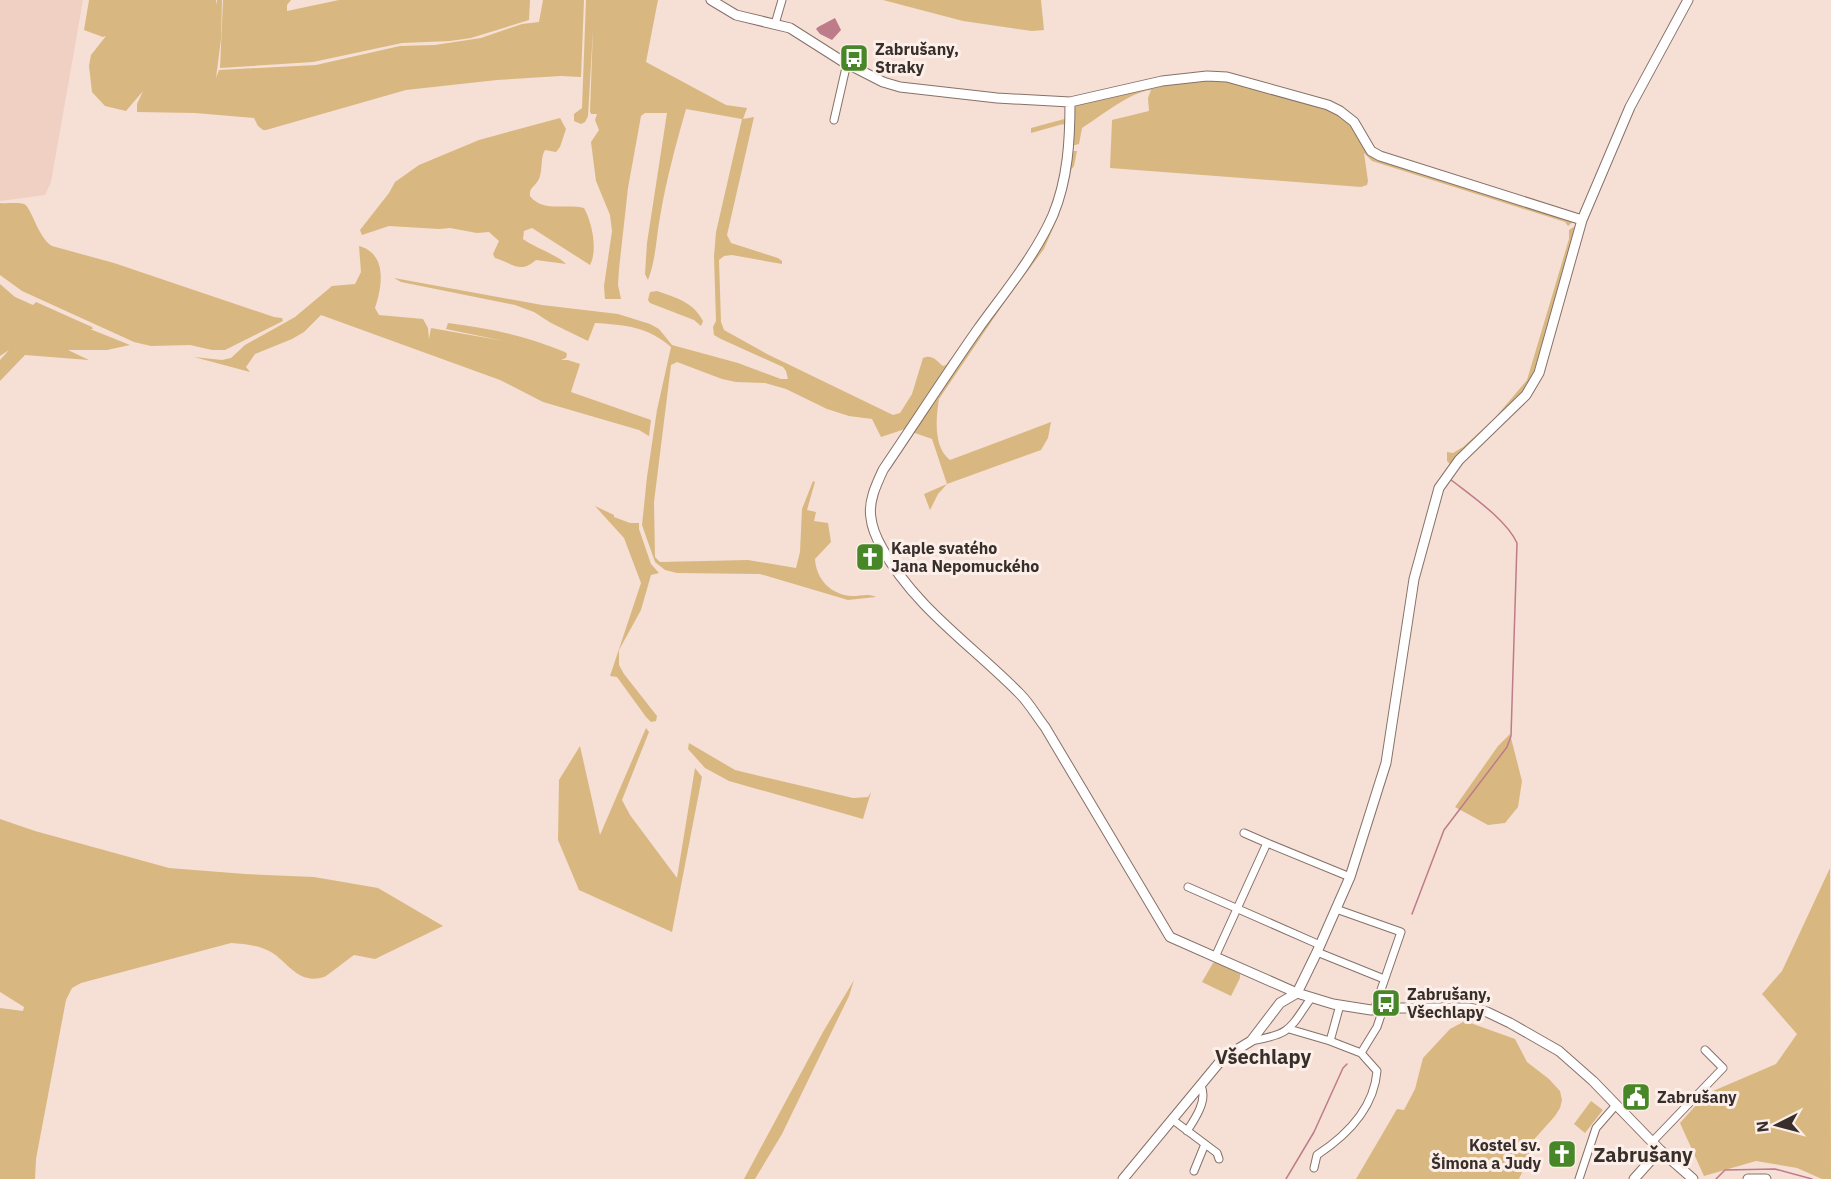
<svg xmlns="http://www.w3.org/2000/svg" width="1831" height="1179" viewBox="0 0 1831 1179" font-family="'IBM Plex Sans',sans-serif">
	<rect width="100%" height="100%" fill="#f6dfd5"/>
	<!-- built -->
	<path fill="#efd0c3" d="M0 0H83L51 182 45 195 0 201Z"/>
	<!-- green -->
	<path fill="#d8b880" d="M89 0H216V5L217 0H222L221 39 216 78 219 70 316 65 400 46 435 45 481 38 522 24 539 22 543 0H584L581 77 561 76 497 80 406 90 266 130H263L258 126 254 118 195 113 137 112V104L143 91 126 111 105 106 92 92 89 66 91 55 106 36 103 37 84 30Z
		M223 0H291L287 5V11L339 0H530L529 20 471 38 450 41 402 43 313 62 220 68Z
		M586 0H658L646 62 726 105 747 108 743 119 754 117 727 235 731 243 778 258 782 261V264L732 255 724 256 719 260 721 322 724 330 767 354 893 415 900 413 912 394 923 358C933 354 936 361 943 366L946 365C986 312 1034 259 1055 195 1063 173 1064 149 1065 126L1063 124 1031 133V128L1068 118 1066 154 1060 185 1040 237 905 429 881 437 872 419 849 416 827 409 786 389 765 383 736 382 722 379 677 362 671 365 654 502 655 557 660 562 748 560 796 568 800 552 802 509 813 481 815 482 807 510 816 512 814 521 828 523 831 542 815 559C816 579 831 595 852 596 861 596 868 593 876 597L848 600 760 574 677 573 665 570 655 562 642 525 647 477 657 410 671 347C647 326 625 325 595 323L588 341 551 323 534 312 515 305 401 282 394 278 542 305 618 314 650 324 659 329 672 345 738 363 781 379H788L786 371 783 367 721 339 714 335 713 327 716 321 714 256 716 232 742 119 686 109C676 144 666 181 660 217 656 239 656 259 648 280L645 274 647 243 667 113H645L641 116 628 188 619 269 618 285 621 299H605L604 286 612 231 610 215 596 181 591 142 599 130 595 120 597 114H591L590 111 593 29 588 116 585 122 581 124 574 121V114L582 108Z
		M883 0H1041L1044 30 1032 31 963 21Z
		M1218 78 1321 104 1349 121 1370 152 1574 221 1568 226 1565 222 1372 161 1364 153 1368 181 1367 185 1361 187 1110 168 1112 120 1149 111 1148 98 1151 90C1130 92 1101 116 1082 128L1079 144 1071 146 1074 111 1076 104 1142 86Z
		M560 118 566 129 560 147 556 152 545 150C540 158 543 170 539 179 535 187 529 187 530 196 543 213 566 203 584 208 592 222 598 250 590 265L532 228 524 231 523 239C535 248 558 255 566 264L536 260C520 274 514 264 495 258L493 254 499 241 489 232 477 233 450 228 439 229 389 226 362 235 360 230 389 193 395 182 419 165 479 140Z
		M1071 151H1077L1074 166 1071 170 1059 215 1044 249 1004 303 939 399C936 417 933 447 950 460L1051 422 1048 438 1041 450 947 484 938 494 930 510 924 494 947 484 932 439 912 432 1043 240Z
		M0 203C7 204 17 202 24 204 31 206 38 238 52 246L114 263 274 317 282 318 283 321 225 350H212L190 345 151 346 134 342 22 291 0 275Z
		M1577 225 1532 378 1518 399 1450 464 1447 461V452L1453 453 1463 447 1493 420 1527 380 1569 239V230Z
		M359 246C388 254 382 287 375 308L379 315 423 319 428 328 429 339 431 328 504 341 446 329 448 323C489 328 526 336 565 352L567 354 566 358 561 360H568L580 364 571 392 651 420 649 436 639 430 543 402 500 380 321 315 304 332 292 339 255 354 246 367 250 372 194 357 222 360 231 358 245 345 295 317 332 286 355 284 361 272Z
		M0 284 15 297 33 305 36 302 92 327 93 329H90L130 345 107 350H68L89 360 25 355 0 381V360L9 350 0 356Z
		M657 291C677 298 693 302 703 321L701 326 694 320 650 303 648 300 650 292Z
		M595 506 614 515V517L630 523H639V529L651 564 659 573 651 575 641 610 619 650V665L624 674 657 716 656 721 651 722 646 717 617 677 610 676 641 583 624 538Z
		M646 728 649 732 622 800 630 815 677 878 695 768 702 777 672 932 579 890 558 840 559 780 580 746 600 835Z
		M1510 734 1522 781 1518 807 1505 823 1488 825 1455 807 1498 746Z
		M689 743 735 770 853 798 868 797 871 792 863 819 729 781 705 768 688 749Z
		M0 819 35 831 169 868 245 874 314 877 378 888 443 926 375 959 354 955C348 959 327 976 324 977 298 985 288 962 271 952 259 945 244 944 231 943L81 983 72 988 66 1000 36 1159 35 1179H0V1008L23 1011 24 1007 0 992Z
		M1830 868 1831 1179H1822L1797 1168 1756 1161 1704 1176 1680 1123 1706 1094 1776 1064 1797 1034 1762 994 1782 971Z
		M1216 962 1240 974V978L1231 996 1202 982 1213 963Z
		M854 980 849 996 782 1134 755 1179H744L823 1032Z
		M1465 1021 1515 1039 1527 1062 1549 1079 1560 1091 1562 1100 1560 1108 1555 1116 1530 1144 1529 1157 1519 1179H1356L1397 1109 1404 1110 1415 1089 1423 1058 1450 1029Z
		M1591 1101 1603 1110 1585 1133 1574 1124Z"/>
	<!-- water -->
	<path fill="#be7b89" d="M835 18 841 30 832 40 820 34 816 29 818 27Z"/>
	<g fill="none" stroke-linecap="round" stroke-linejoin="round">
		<!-- stream -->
		<path stroke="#be7b89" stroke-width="1.5" d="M1412 914 1444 830 1507 747 1511 736 1517 543C1506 519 1470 495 1450 479
			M1286 1179 1314 1132 1343 1068 1347 1064
			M1716 1179 1725 1170 1775 1169 1812 1179"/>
		<!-- minor casing -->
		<g stroke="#867169" stroke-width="9">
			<path id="minor" d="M775 24 782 0
				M834 120 847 63
				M1244 833 1267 843
				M1188 887 1320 945
				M1336 909 1401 932 1374 1010
				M1317 952 1384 979
				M1215 957 1267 843 1350 877
				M1289 1029 1330 1041 1340 1005
				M1251 1041C1291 1034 1289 1030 1311 998
				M1330 1041 1361 1053 1377 1027 1383 1009
				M1173 1120 1217 1153 1219 1159
				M1187 1131C1195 1119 1208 1100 1201 1086
				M1652 1142 1723 1068 1705 1050
				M1314 1168 1317 1155C1346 1136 1374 1108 1377 1071L1361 1053
				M1194 1171 1205 1144
				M1579 1179 1596 1128 1616 1105"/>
		</g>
		<!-- tertiary casing -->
		<g stroke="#867169" stroke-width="11">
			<path id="tertiary" d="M711 0 736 15 790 28 842 61 883 82 900 87 997 98 1070 102 1162 81 1207 76 1227 77 1328 105 1340 111 1354 122 1371 151 1380 156 1582 220
				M1070 102C1070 140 1068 179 1053 215 1035 256 1004 293 978 329 945 376 915 423 883 470 876 485 868 502 871 518 872 529 877 539 882 548 915 608 973 646 1020 694 1030 704 1037 717 1045 727L1170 937 1297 993 1333 1004 1371 1010 1390 1008H1469L1487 1012 1510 1023 1559 1051 1593 1081 1660 1150 1693 1179
				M1123 1179 1223 1058 1251 1041 1280 1003 1297 993 1317 952 1350 877 1386 763 1414 579 1439 488 1459 460 1526 395 1539 373 1582 220 1630 107 1688 0
				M1634 1179 1660 1150
				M1748 1179H1766"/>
		</g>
		<!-- minor -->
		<use href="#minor" stroke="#fff" stroke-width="7"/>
		<!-- tertiary -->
		<use href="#tertiary" stroke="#fff" stroke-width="9"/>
	</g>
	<!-- icons -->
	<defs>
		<g id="bus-square" transform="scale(1.5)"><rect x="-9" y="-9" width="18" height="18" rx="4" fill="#488728" stroke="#fceee8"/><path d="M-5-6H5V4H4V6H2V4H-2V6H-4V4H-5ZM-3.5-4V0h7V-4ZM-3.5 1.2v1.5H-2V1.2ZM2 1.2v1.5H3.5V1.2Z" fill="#fff"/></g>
		<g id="church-square" transform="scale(1.5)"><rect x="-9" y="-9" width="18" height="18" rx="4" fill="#488728" stroke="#fceee8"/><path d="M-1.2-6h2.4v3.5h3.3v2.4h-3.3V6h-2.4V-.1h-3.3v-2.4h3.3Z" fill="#fff"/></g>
		<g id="civic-square" transform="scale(1.5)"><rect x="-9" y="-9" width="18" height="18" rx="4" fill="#488728" stroke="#fceee8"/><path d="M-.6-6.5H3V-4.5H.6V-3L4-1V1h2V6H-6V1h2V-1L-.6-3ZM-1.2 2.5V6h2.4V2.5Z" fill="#fff"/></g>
	</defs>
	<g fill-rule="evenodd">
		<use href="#bus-square" x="854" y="58"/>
		<use href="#church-square" x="870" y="557"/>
		<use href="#bus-square" x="1386" y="1003"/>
		<use href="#civic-square" x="1636" y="1097"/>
		<use href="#church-square" x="1562" y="1154"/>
	</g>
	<g text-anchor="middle" stroke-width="6" stroke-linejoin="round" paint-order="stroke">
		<!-- poi labels -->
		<g font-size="16" font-weight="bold" fill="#382f2b" stroke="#fceee8" text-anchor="start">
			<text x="875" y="55">Zabrušany,<tspan x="875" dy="18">Straky</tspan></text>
			<text x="891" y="554">Kaple svatého<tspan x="891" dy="18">Jana Nepomuckého</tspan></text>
			<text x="1407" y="1000">Zabrušany,<tspan x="1407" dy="18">Všechlapy</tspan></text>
			<text x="1657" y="1103">Zabrušany</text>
			<text x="1541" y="1151" text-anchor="end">Kostel sv.<tspan x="1541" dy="18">Šimona a Judy</tspan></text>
		</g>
		<!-- quarter labels -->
		<g font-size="20" font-weight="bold" fill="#382f2b" stroke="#fceee8">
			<text x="1263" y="1064">Všechlapy</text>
			<text x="1643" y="1162">Zabrušany</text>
		</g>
	</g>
	<!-- north arrow -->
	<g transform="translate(1777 1125) rotate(264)" stroke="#fceee8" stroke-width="4.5" paint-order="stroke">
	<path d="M0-4.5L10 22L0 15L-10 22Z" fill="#382f2b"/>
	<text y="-9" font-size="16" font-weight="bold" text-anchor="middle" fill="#382f2b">N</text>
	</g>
</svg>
